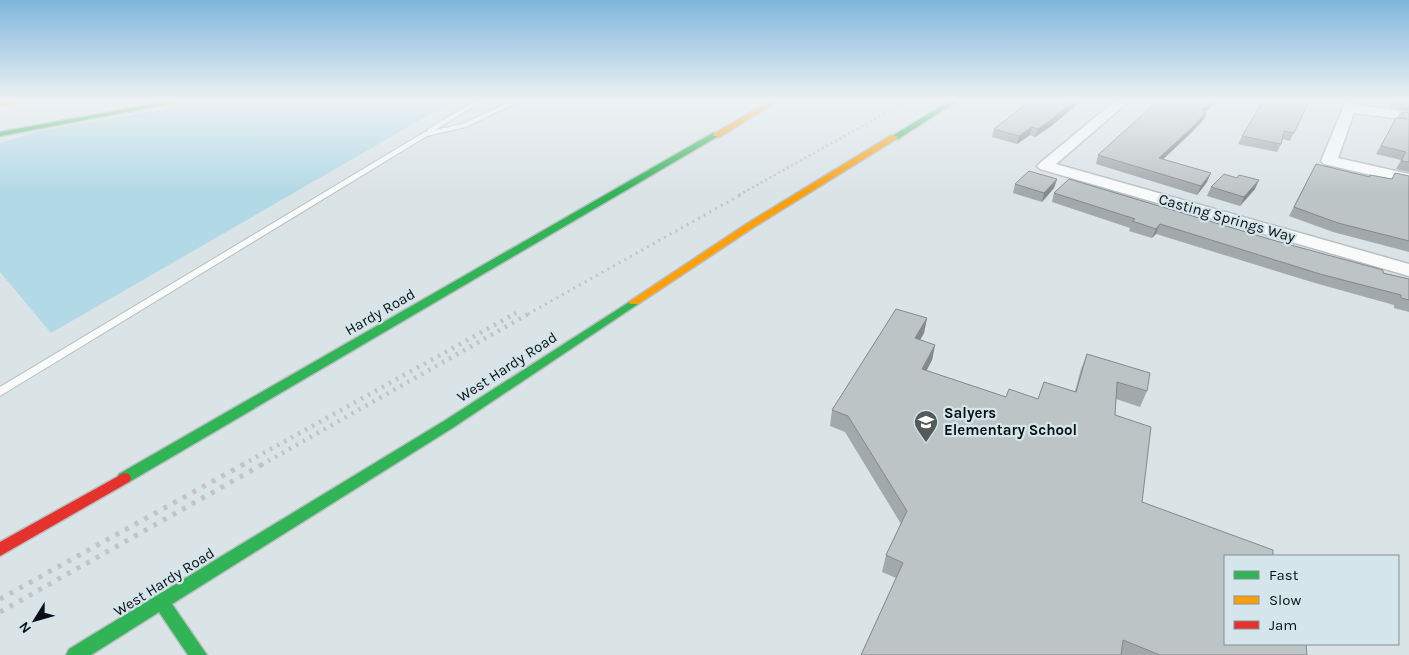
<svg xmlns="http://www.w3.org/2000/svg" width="1409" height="655" viewBox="0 0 1409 655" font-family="Karla,sans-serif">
	<rect width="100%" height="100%" fill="#dae3e6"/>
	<!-- green -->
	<path fill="#b2d9e6" d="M213 101H453L51 333 0 272V143L38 131Z"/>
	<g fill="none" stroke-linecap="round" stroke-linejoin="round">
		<!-- lane casing -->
		<g stroke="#b7bfc1" stroke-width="2">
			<path id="lane" d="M475 101H482L435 130 462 124 512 101H520L466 127 427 136 0 396V387L423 133 428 131V129Z"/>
		</g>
		<!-- street casing -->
		<g stroke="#b7bfc1" stroke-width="3">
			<path id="street" d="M1115 101H1129L1056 164 1409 264V276L1040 169 1037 166 1040 163Z
				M1346 101H1358L1357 105 1409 112V120L1354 113 1338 158 1409 174V184L1324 164 1321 161Z"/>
		</g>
		<!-- fast casing -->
		<g stroke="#b7bfc1" stroke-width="3">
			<path id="fast" d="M170 101H184L0 136V132Z
				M949 101H957L898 139 891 137Z
				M713 133 720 135 129 482 124 483 119 482 117 478 119 474Z
				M634 299 638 300 639 302 638 304 454 427 172 604 207 655H188L159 612 91 655H66L69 649 444 421Z"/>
		</g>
		<!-- slow casing -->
		<g stroke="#b7bfc1" stroke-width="3">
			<path id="slow" d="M8 101H25L0 106V102Z
				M770 101H778L719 137 712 135Z
				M892 135 899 137 754 227 638 304H630L629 302 748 223Z"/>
		</g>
		<!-- jam casing -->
		<g stroke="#b7bfc1" stroke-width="3">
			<path id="jam" d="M124 473 129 474 131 478 129 482 0 556V542Z"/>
		</g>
		<!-- lane -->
		<use href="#lane" fill="#f9fbfb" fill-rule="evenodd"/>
		<!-- street -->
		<use href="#street" fill="#f9fbfb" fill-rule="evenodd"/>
		<!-- fast -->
		<use href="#fast" fill="#30b455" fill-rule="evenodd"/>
		<!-- slow -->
		<use href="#slow" fill="#ff9f0a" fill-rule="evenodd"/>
		<!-- jam -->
		<use href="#jam" fill="#e5322d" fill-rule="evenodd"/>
		<!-- rail-far3 -->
		<path stroke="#c2c4c5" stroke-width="2.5" stroke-dasharray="2 3" stroke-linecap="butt" d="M739 195 907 101"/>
		<!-- rail-far2 -->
		<path stroke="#c2c4c5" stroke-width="3" stroke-dasharray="2 4.5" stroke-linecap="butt" d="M514 314 518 312
			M528 314 742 194"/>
		<!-- rail-far1 -->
		<path stroke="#c2c4c5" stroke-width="4.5" stroke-dasharray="2.5 5.5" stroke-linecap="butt" d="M242 465 516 313
			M261 465 530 313"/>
		<!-- rail -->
		<path stroke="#c2c4c5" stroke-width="5" stroke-dasharray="4 7" stroke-linecap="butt" d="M0 599 244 464
			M0 612 263 464"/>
	</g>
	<!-- wall -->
	<path fill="#a2a9aa" d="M1309 101 1290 141 1282 139 1281 144 1277 152 1238 144 1242 136Z
		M1393 101H1409V111L1389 107Z
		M1079 103 1050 127 1035 137 1030 135 1017 144 992 137 994 129Z
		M1206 111H1207L1204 119 1192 132 1163 159 1207 182 1197 195 1096 164 1098 155Z
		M1401 112 1409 113V172L1396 169 1401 160 1376 154 1396 118H1397Z
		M1316 164 1369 177 1370 175 1392 179 1395 173 1409 176V252L1333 232 1289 216Z
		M1057 179 1054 188 1042 202 1013 193 1015 184Z
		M1211 187 1255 189 1240 206 1207 196Z
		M1054 193 1409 279V312L1394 308V305L1315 283 1156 234 1152 238 1129 231 1130 228 1052 202Z
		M927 318 924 333 920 340 935 345 932 360 926 371 1006 397 1038 399 1075 391 1081 369 1087 354 1147 391 1140 407 1116 399 1115 415 1142 502 1225 556 1307 655H861L896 578 882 572 886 555 901 524 845 432 830 426 832 410Z"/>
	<!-- shaded-wall -->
	<path fill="#84898b" d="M1074 101H1080L1079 103 1050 127 1035 137 1038 129Z
		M1212 101H1217L1199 118 1202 110Z
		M1207 111 1204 119 1192 132 1156 166 1159 158Z
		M1032 127 1030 135 1017 144 1019 136Z
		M1211 173 1207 182 1197 195 1201 186Z
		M1057 179 1054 188 1042 202 1044 193Z
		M1259 180 1255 189 1240 206 1244 197Z
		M1160 224 1156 234 1152 238 1156 229Z
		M927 318 924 333 912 354 915 338Z
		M935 345 932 360 919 385 922 369Z"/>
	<!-- building -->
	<path fill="#bcc4c6" stroke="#84898b" d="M1030 101H1074L1052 119 1038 129 1032 127 1019 136 994 129Z
		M1160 101H1212L1202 110 1207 111 1196 124 1159 158 1211 173 1201 186 1098 155 1151 107Z
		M1263 101H1309L1294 133 1284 131 1281 144 1242 136Z
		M1401 112 1409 113V162L1401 161 1406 152 1381 146 1396 118 1407 119Z
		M1316 164 1370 177V175L1392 179 1395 173 1409 176V241L1338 223 1294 207Z
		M1029 171 1057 179 1044 193 1015 184Z
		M1224 174 1237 178 1239 175 1259 180 1244 197 1211 187Z
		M1069 179 1276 241 1383 270V273L1409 279V300L1401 298V295L1320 274 1160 224 1156 229 1132 221 1135 219 1054 193Z
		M896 309 927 318 915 338 935 345 922 369 1006 397 1009 389 1038 399 1044 382 1076 392 1087 354 1150 373 1147 391 1117 382 1115 415 1151 427 1142 502 1273 550V556H1225V644H1306L1307 655H1160L1123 640 1121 655H861L903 563 886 555 907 511 848 416 832 410Z"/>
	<!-- sky -->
	<linearGradient id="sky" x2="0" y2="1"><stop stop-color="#80b6dc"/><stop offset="0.52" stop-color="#eef2f4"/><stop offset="1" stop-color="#eef2f4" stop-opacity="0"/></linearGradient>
	<rect width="1409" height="193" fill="url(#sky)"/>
	<!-- icons -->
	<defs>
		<g id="school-pin" transform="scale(1.25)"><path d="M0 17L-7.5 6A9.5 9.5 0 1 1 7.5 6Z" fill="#535a5c" stroke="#d4e6ec"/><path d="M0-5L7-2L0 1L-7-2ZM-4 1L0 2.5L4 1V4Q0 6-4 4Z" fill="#fff"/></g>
	</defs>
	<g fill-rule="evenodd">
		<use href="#school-pin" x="926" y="422"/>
	</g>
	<g text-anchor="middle" stroke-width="4.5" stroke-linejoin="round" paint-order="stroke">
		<!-- street labels -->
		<g font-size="15" fill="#0a1012" stroke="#d4e6ec">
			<text transform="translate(1227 218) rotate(16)" y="5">Casting Springs Way</text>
			<text transform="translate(380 312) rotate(-30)" y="5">Hardy Road</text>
			<text transform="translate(507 367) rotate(-33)" y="5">West Hardy Road</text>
			<text transform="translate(164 582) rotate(-32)" y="5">West Hardy Road</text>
		</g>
		<!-- poi labels -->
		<g font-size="15" font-weight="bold" fill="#0a1012" stroke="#d4e6ec" text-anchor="start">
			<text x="944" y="418">Salyers<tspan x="944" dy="17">Elementary School</tspan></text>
		</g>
	</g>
	<!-- legend -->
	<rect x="1224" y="555" width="175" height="90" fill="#d4e6ec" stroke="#839095"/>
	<rect x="1234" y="571" width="25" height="8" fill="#30b455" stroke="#839095"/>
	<text x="1269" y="580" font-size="15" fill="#0a1012">Fast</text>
	<rect x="1234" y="596" width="25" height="8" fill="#ff9f0a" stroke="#839095"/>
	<text x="1269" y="605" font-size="15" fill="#0a1012">Slow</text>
	<rect x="1234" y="621" width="25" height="8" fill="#e5322d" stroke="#839095"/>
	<text x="1269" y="630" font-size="15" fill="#0a1012">Jam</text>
	<!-- north arrow -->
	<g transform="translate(35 620) rotate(233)" stroke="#d4e6ec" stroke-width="4" paint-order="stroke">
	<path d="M0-4L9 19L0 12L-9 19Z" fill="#0a1012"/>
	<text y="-8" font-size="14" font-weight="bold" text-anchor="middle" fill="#0a1012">N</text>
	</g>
</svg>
